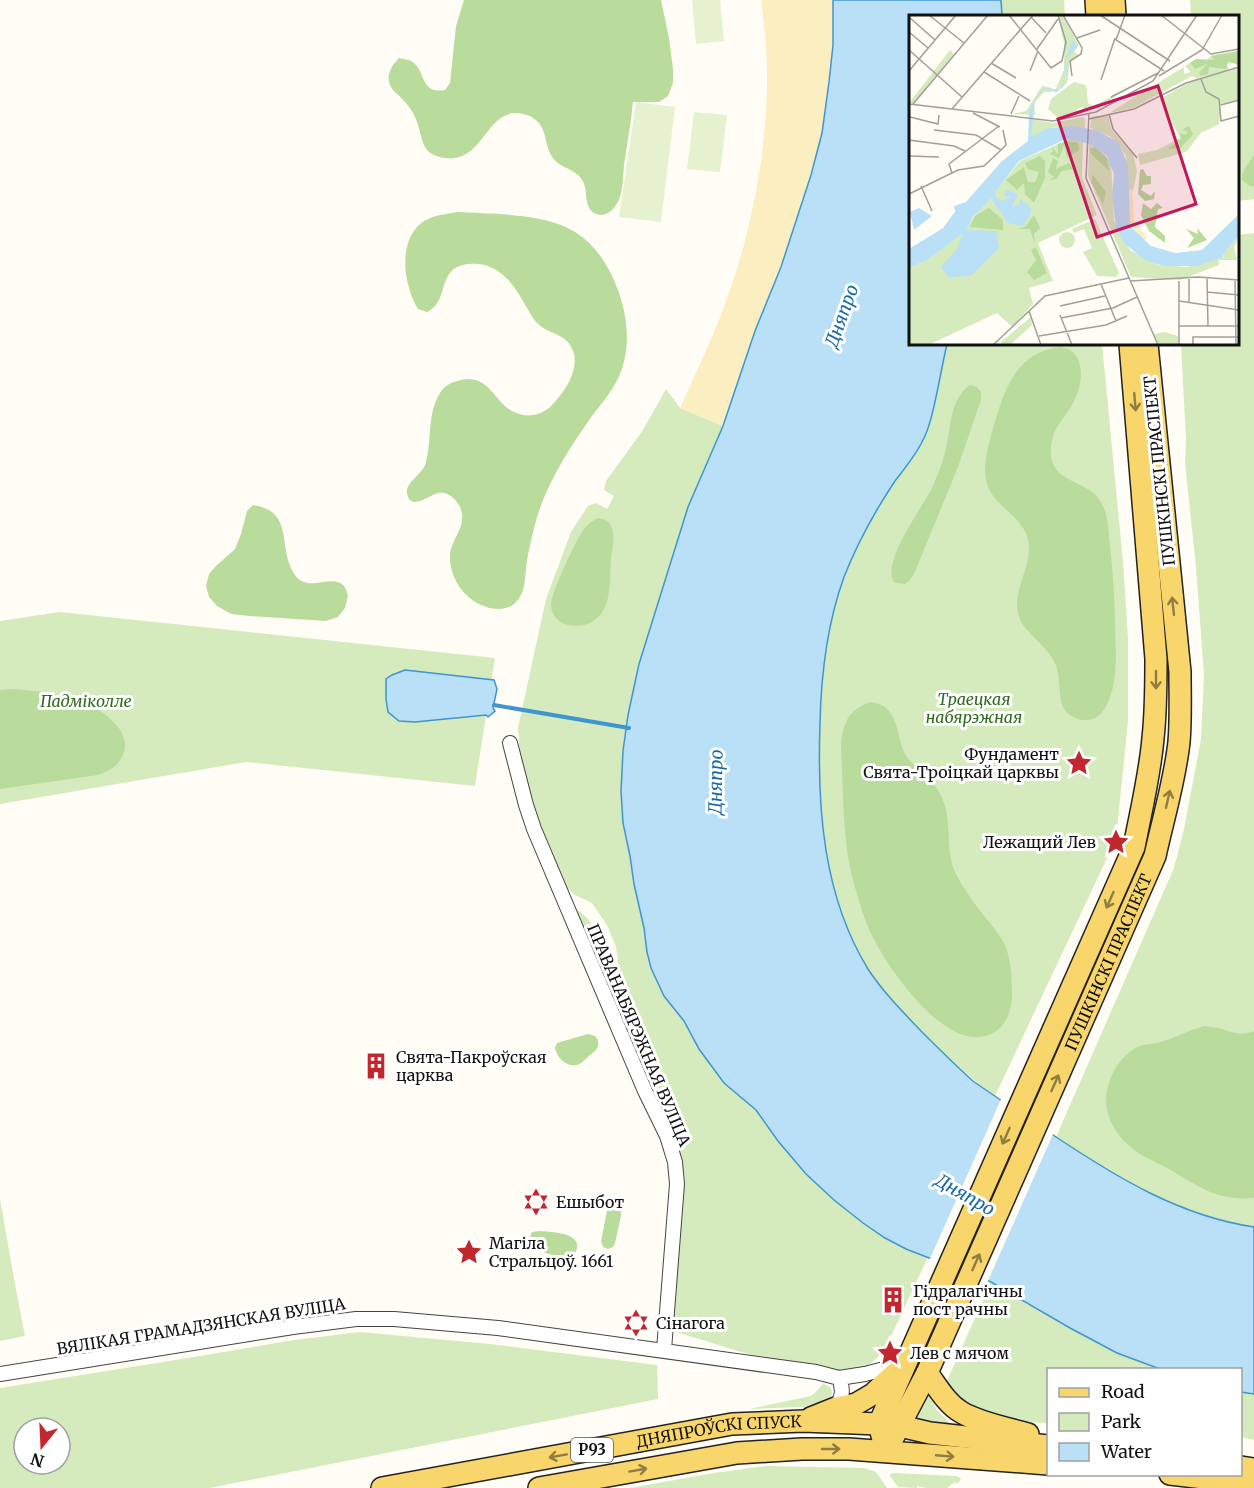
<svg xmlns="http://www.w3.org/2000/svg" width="1254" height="1488" viewBox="0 0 1254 1488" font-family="Merriweather,serif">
	<rect width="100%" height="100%" fill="#fffdf5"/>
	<!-- green -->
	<path fill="#d5ebbd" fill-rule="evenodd" d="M1001 0H1064L1065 16H1002Z
		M1190 0H1254V199L1238 201V16H1191Z
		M1254 233V1227C1180 1216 1117 1178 1056 1137L1174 868 1184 829 1201 739 1204 675 1196 567 1185 463 1186 439 1181 344H1238V235Z
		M947 344H1102L1123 562 1128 638V721L1116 839 995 1096C969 1077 946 1056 924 1033 909 1018 893 1004 880 987 827 919 817 816 819 732 821 680 825 626 844 577 857 543 875 511 896 481 905 468 916 455 923 440 930 426 933 411 936 397 940 379 943 361 947 344Z
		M666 389 680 408 723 426 688 507 639 664 628 715 623 751 621 791 623 823 630 856 634 884 644 928 647 952 651 968 664 996 684 1021 699 1049 724 1083 756 1110 778 1141 834 1200 885 1238 906 1249 928 1257 887 1345C877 1360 867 1369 848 1373L774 1362 673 1331 682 1190 617 1014V1002L620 975 616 947 607 925 592 903 575 895 563 884 530 803 520 756 518 728 546 599 571 532 588 506 596 503 607 509 614 496 604 490 606 481 643 430Z
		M60 612 495 658 475 786 246 762 0 804V621Z
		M574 908C599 921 611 958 608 984L605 985Z
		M0 1199 15 1284 25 1336 0 1341Z
		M991 1282 1070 1328 1117 1353 1160 1369 1048 1370V1423L995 1421 982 1419 947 1389V1381Z
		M360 1332 490 1344 657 1365 658 1399 210 1488H0V1388L188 1358 294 1340ZM24 1428H60V1464H24Z
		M823 1383 831 1388 832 1393 830 1402 823 1406 749 1409 811 1396 818 1390Z
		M1240 1392 1254 1394V1440L1241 1437Z
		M929 1393 936 1409 949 1422 948 1424 913 1423 924 1394Z
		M766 1466 864 1468 876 1472 887 1488H630L714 1473Z
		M894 1473 956 1476 959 1477 961 1480 957 1484 955 1482 947 1488H927L917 1486V1488L898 1487 890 1476V1474Z"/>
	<!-- forest -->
	<path fill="#b9dc9c" d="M464 0H661L669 38 673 69V83L668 96 659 102H633C631 123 627 144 624 165 623 176 623 190 619 200 614 210 605 219 594 213 582 205 590 188 580 177 571 167 558 168 551 155 543 140 548 123 527 115 486 101 486 164 445 158 420 154 424 141 417 122 413 110 406 102 396 93 384 82 388 69 399 58 402 59 406 59 409 60 427 67 418 95 445 90L450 83 456 26Z
		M1254 155V186C1249 187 1246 183 1242 180V175L1245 168Z
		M457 212C491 214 546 213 575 232 599 247 613 273 621 299 628 323 630 350 620 374 614 389 602 403 592 416 571 446 551 476 539 511 534 526 530 544 527 560 525 572 526 587 520 597 515 605 508 609 499 609 473 609 451 585 450 559 449 538 470 527 459 505 455 498 447 491 438 493 429 495 410 512 407 493 405 482 423 475 426 462 432 440 427 413 440 393 443 388 448 384 454 382 483 371 490 392 506 407 520 419 540 418 552 405 564 393 578 372 574 354 568 332 550 336 537 323 530 315 526 305 520 296 509 277 492 261 469 264 435 267 451 301 427 312L418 309C403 284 397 239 424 221 434 215 446 214 457 212Z
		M1060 347C1064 348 1070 349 1073 352 1086 366 1081 388 1073 403 1069 412 1061 420 1056 429 1052 438 1050 447 1051 456 1054 484 1089 480 1101 502 1109 515 1108 532 1110 546 1113 573 1115 601 1115 628 1116 647 1117 668 1113 687 1110 700 1103 719 1088 720 1079 721 1069 716 1064 709 1057 697 1062 676 1054 661 1044 641 1017 631 1017 605 1017 583 1033 561 1028 539 1023 518 998 508 989 489 981 470 987 451 992 432 1003 394 1014 352 1060 347Z
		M970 385 977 387 981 392V400L958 467 914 574 909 581 905 584 895 583C879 564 923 507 932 488 937 476 942 465 945 453 951 431 949 399 970 385Z
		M253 505C294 511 278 546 293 572 306 596 331 572 344 586 346 589 347 592 348 595L345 608 338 617 326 621 250 616 231 614 217 606 209 597 206 586 209 574 216 566 235 549 241 534 247 511Z
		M598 518C603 519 607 520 610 524 617 534 611 550 611 561 609 582 613 612 590 623 583 626 576 627 568 625 559 623 551 615 551 605 551 593 576 540 584 529 588 524 592 521 598 518Z
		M12 689C49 692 93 696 118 727 123 733 127 744 124 752 119 766 111 770 98 775L0 789V690Z
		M870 702C878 703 884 705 889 711 899 723 898 741 905 754 911 765 922 770 930 779 936 786 941 794 944 803 952 826 945 852 956 874 963 888 972 900 981 912 989 922 999 933 1005 945 1011 960 1012 978 1012 994 1012 1006 1009 1019 1000 1028 954 1069 883 963 868 927 860 906 852 880 848 857 844 829 843 800 842 771 842 759 840 746 842 735 843 730 846 722 848 718 853 710 862 705 870 702Z
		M1204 1026C1209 1027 1214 1027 1219 1028 1232 1032 1242 1037 1254 1031V1198C1216 1201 1200 1187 1169 1169 1162 1165 1153 1161 1145 1157 1120 1143 1099 1115 1108 1086 1112 1071 1121 1057 1134 1049 1142 1044 1152 1044 1161 1042 1175 1038 1189 1030 1204 1026Z
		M588 1034 595 1036 598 1040C599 1049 596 1050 589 1056 585 1059 582 1064 577 1065 566 1067 557 1058 555 1048L557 1043Z
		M613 1205 621 1210V1216L615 1243 613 1247 608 1249 603 1247 601 1241 607 1211 609 1207Z
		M539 1231C549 1232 580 1232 577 1248 576 1252 575 1254 571 1255 566 1258 559 1256 553 1255 541 1252 525 1247 532 1232Z"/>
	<!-- sand -->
	<path fill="#fbeec1" d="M761 0H833V45L822 133 797 221 781 267 755 331 723 426 680 408C693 379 707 350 719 320 752 237 772 134 766 46 765 30 763 15 761 0Z"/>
	<!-- pitch -->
	<path fill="#e6f2cf" d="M692 0H720L724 41 696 44Z
		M636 102 675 107 661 222 619 217Z
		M694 112 727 115 720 172 687 169Z"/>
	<!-- water -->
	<path fill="#b9e0f7" stroke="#3f96cf" stroke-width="1.5" d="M833 0H1001L1002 16H910V344H947C943 361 940 379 936 397 933 411 930 427 923 440 916 455 905 468 895 481 875 511 857 544 844 577 827 624 821 674 820 724 817 807 823 896 868 969 883 992 902 1011 921 1031 938 1048 955 1065 973 1081 1000 1100 1029 1119 1056 1137 1118 1178 1180 1216 1254 1227V1394L1241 1392 1240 1370 1160 1369 1117 1353 1070 1328 991 1282 906 1249 885 1238 863 1223 834 1200 806 1174 778 1141 756 1110 724 1083 699 1049 684 1021 664 996 651 968 647 952 644 928 634 884 630 856 623 823 621 791 623 751 628 715 639 664 688 507 723 426 755 331 781 267 811 175 822 133 829 82 833 45Z
		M405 670 494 680 497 689 493 708 495 711 488 717 486 715 415 722 399 721 388 712 386 699V679L392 675Z"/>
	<!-- pier -->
	<path fill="#fffdf5" d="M1002 1097 1054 1132 987 1283 929 1261Z"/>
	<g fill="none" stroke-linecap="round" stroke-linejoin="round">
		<!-- stream -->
		<path stroke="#3f96cf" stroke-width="4" d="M494 705 629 728"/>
		<!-- minor casing -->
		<g stroke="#444" stroke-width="16">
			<path id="minor" d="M510 743 526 805 534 829 645 1091 667 1136 675 1162 677 1184 664 1350
				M0 1374 293 1327 356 1319H394L498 1328 816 1372 839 1378 865 1374 903 1364
				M836 1408C842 1397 844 1391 839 1378"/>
		</g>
		<!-- primary casing -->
		<g stroke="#222" stroke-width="24">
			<g id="primary">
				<path d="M1096 0 1097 16"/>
				<path d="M1114 0 1115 16"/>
				<path d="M927 1373C937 1386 946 1403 961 1412 979 1423 1007 1428 1028 1434"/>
				<path d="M811 1418 836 1408 856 1404 873 1394 898 1371"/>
				<path id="s1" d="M886 1451 927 1373 1155 856C1163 819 1175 780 1179 742 1181 719 1180 695 1180 672L1147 344"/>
				<path d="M886 1451 879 1424 1134 847C1141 811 1150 774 1153 738 1156 712 1156 686 1156 659L1130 344"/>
				<path d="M1240 1467 1254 1469"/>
				<path d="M1170 1474 1254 1484"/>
				<path id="s2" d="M382 1488 732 1424 803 1421 879 1424 900 1426 930 1433 1048 1446"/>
				<path d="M539 1488 737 1453 802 1449H849L1048 1464"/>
			</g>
		</g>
		<!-- minor -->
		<use href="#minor" stroke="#fff" stroke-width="14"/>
		<!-- primary -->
		<use href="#primary" stroke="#f9d66b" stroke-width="21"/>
	</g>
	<!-- one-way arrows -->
	<defs><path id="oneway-shaft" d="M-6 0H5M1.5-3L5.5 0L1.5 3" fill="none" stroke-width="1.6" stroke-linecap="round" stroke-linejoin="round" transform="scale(1.5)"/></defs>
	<g stroke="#917d42">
		<use href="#oneway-shaft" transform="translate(1135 402) rotate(85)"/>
		<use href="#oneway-shaft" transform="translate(1173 606) rotate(-96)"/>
		<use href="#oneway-shaft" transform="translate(1156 680) rotate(90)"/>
		<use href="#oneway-shaft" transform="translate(1168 799) rotate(-77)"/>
		<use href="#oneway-shaft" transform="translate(1110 900) rotate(114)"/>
		<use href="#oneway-shaft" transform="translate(1055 1083) rotate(-66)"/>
		<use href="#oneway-shaft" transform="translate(1006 1136) rotate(114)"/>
		<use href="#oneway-shaft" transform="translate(976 1262) rotate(-66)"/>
		<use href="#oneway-shaft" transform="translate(831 1449)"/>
		<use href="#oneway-shaft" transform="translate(558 1456) rotate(170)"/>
		<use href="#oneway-shaft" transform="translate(945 1456) rotate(5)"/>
		<use href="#oneway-shaft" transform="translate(638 1470) rotate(-10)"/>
	</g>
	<!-- icons -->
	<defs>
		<g id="sight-bare" transform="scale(2.07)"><path d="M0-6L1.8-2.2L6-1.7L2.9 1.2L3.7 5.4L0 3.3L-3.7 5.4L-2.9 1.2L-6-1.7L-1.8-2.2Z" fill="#c4262e" stroke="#fff" stroke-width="2.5" paint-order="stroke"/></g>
		<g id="building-bare" transform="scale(2.07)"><path d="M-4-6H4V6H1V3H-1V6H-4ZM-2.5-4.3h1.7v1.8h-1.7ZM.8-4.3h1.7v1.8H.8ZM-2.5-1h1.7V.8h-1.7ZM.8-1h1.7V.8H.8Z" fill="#c4262e" stroke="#fff" stroke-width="2.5" paint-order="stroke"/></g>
		<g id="synagogue-bare" transform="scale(2.07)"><path d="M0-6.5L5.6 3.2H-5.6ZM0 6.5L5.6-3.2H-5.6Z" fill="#c4262e" stroke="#fff" stroke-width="2.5" paint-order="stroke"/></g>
	</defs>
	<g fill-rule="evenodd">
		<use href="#sight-bare" x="1079" y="763"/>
		<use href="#sight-bare" x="1116" y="842"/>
		<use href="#building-bare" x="376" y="1066"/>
		<use href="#synagogue-bare" x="536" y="1202"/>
		<use href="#sight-bare" x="469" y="1252"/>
		<use href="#building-bare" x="893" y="1300"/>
		<use href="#synagogue-bare" x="636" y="1323"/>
		<use href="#sight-bare" x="890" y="1353"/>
	</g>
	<g text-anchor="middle" stroke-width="6" stroke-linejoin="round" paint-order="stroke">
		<!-- shield labels -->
		<rect fill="#fff" stroke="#585858" stroke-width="1.5" x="571" y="1438" width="42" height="24" rx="4.5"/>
		<g font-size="15" font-weight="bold" fill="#111">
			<text x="592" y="1455">Р93</text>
		</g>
		<!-- street labels -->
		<g font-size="16" fill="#111" stroke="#fff">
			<text transform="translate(1159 471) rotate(-96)" y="6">ПУШКІНСКІ ПРАСПЕКТ</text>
			<text dy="6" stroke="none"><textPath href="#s1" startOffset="537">ПУШКІНСКІ ПРАСПЕКТ</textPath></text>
			<text transform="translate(639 1035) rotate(67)" y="6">ПРАВАНАБЯРЭЖНАЯ ВУЛІЦА</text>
			<text transform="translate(201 1326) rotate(-9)" y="6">ВЯЛІКАЯ ГРАМАДЗЯНСКАЯ ВУЛІЦА</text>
			<text dy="6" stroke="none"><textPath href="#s2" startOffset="342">ДНЯПРОЎСКІ СПУСК</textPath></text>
		</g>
		<!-- park labels -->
		<g font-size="16" font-style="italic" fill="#2f6b1f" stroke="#fff">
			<text x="974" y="705">Траецкая<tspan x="974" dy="18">набярэжная</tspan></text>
			<text x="86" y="707">Падміколле</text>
		</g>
		<!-- poi labels -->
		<g font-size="16" fill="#111" stroke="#fff" text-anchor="start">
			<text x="1059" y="760" text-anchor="end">Фундамент<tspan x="1059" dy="18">Свята-Троіцкай царквы</tspan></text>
			<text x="1096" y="848" text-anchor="end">Лежащий Лев</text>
			<text x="396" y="1063">Свята-Пакроўская<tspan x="396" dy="18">царква</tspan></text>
			<text x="556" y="1208">Ешыбот</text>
			<text x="489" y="1249">Магіла<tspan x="489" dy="18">Стральцоў. 1661</tspan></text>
			<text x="913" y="1297">Гідралагічны<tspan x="913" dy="18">пост рачны</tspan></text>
			<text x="656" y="1329">Сінагога</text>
			<text x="910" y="1359">Лев с мячом</text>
		</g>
		<!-- water labels -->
		<g font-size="18" font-style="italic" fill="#1768a6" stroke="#fff">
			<text transform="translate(842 316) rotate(-70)" y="6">Дняпро</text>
			<text transform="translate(716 782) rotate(-89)" y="6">Дняпро</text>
			<text transform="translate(965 1195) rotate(30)" y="6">Дняпро</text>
		</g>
	</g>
	<!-- overview -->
	<g transform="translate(909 15)">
		<rect width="330" height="330" fill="#fffdf5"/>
		<path d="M149 0H154L170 31 165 36 169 40 161 45 158 68 145 78 155 55V28ZM41 35 45 39 5 88H0ZM330 36V51L325 48 318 49 320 55 288 63 283 61 224 93 200 98 275 52V59L282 57 276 51 287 44 297 46 303 40ZM330 53V84L312 89 310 109 292 118 277 137 231 150 229 139 248 135 271 123 251 84 281 67ZM241 62 184 94 173 97 178 94 172 92 167 95 172 96 149 103 139 94 142 84 165 67 177 70 179 88 184 91ZM133 71 143 73 142 77H135L125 88 126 100 103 99 117 96ZM183 101H199L203 115 224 139 228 156 224 176 219 174 217 140 202 122 181 113ZM173 102 176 104V113L145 112 123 124 121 121V104L144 108ZM160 124 174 126 173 162 188 200 129 228 144 266 120 273 124 289 103 312 88 298 19 330H0V253L20 244 48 222 111 146ZM180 128 192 134 202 148 205 206 221 235 250 250 278 252 315 242V236L330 223 325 232 328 245H310V250L271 265 222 262 179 161ZM186 204 210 258 207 261 210 262 188 261 174 237 183 233 175 214 165 218 163 214ZM150 225a8 8 0 1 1 16 0a8 8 0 1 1-16 0ZM122 302 123 310 101 330H95L92 327ZM255 317 269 321V330H250L245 319Z" fill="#d5ebbd"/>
		<path d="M330 36 329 50 319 46 317 54 300 52 299 59 292 61 290 58 298 49 286 54 281 48 288 44 305 45 303 41ZM280 111 284 119 272 133 259 134 272 124 271 118 277 120 278 116 273 115ZM159 126 169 128 170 135 158 143 155 130 150 143 140 139 144 137 143 132 149 139V129ZM186 132 198 143 200 156 182 139 181 134ZM131 141 136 146V163L125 188 116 179 115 168 108 175 97 165 115 152 119 167H126L130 157 119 154 116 148ZM144 143 149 146 147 154 160 148 164 154 153 156 147 164 141 165 145 162 139 157ZM234 154 238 161H242V169L234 170 232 175 242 181 246 176 245 184 236 186 229 179 231 155ZM184 160 197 177 194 189 182 167ZM234 188 242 194 248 188 254 193 249 194 246 212 256 221V228L240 216 232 200ZM80 193 94 205V215L61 212 66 201ZM125 200 131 213 125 219 126 229 121 214H109L116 212ZM288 213 298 225 278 233 285 223 277 214 289 219ZM127 232 138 258 125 265 118 257 127 245 122 235Z" fill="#b9dc9c"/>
		<path d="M219 174H223L225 205 238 223 234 226 220 207Z" fill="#fbeec1"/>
		<path d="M153 4 168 32 157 44 159 62 154 72 148 77 135 74 126 85 122 122 140 113 164 111 187 115 209 127 219 149 221 211 242 231 266 238 293 235 330 199V222L316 236 314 242 288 251H255L236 245 216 229 207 213 203 179 205 159 198 141 182 129 157 124 110 146 86 177 87 183 94 186 101 182 95 181 97 175 109 179 103 192 110 190 111 184 119 190 123 195 115 211 99 208 82 183 63 203 57 215 87 216 90 233 62 261 39 262 32 252 48 234 54 218 20 244 0 253V234L34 213 46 197 45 191 57 187 92 147 119 126 120 97 126 84 135 73 150 75 158 64 156 44 164 25ZM10 193 23 201 5 215 1 197Z" fill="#b9e0f7"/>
		<path fill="none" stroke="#a09f9a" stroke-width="1.5" d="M20 0 55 28M100 0 142 53 153 46 157 27 149 0M154 0 173 33 172 39 161 46 163 61M191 0 261 46M216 0 207 25 255 56M252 0 302 39 330 34M0 2 26 25M122 2 137 18M0 17 19 33M168 23 191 15M128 34 149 4M0 35 53 82M82 48 107 63M0 56 47 0M121 56 129 36M75 57 121 86M250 61 293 35 313 0M292 64 297 77 310 84 312 106 330 101M192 65 206 23M202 82 249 58M0 89 144 106 187 97 244 66 288 0M4 89 79 0M312 90 330 85M43 94 124 0M64 98 91 112M180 98 177 163 249 330M102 99 110 81M200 99 204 114 228 143M1 102 29 109 30 100M180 104 225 94 277 68 330 52M25 115 67 120 92 135 97 130 94 115M0 125 45 131 56 136M0 141 30 142M43 158 40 149 90 111M12 171 23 196M0 179 49 155 75 151 92 135M298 263 299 311M326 265 327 330M221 266 289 262 330 265M192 269 207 306M298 277 330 280M270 286 330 295M280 288V264M151 291 196 281M120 296 132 330M151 300 163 330M152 303 204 293 228 282M270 311H330M130 321 197 310 218 301M84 330 136 281 220 263M270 330V266M284 330V322H330"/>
		<path fill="#c2185b" fill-opacity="0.15" stroke="#c2185b" stroke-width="3" d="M249 71 287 189 188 222 149 104Z"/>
		<rect width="330" height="330" fill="none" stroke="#111" stroke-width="3"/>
	</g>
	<!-- legend -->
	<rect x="1047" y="1368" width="195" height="108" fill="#ffffff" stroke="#a0a0a0" stroke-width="1.5"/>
	<rect x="1059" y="1388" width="30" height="9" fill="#f9d66b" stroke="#a0a0a0" stroke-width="1.5"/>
	<text x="1101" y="1398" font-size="18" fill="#111111">Road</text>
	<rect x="1059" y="1413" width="30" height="18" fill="#d5ebbd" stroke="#a0a0a0" stroke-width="1.5"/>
	<text x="1101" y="1428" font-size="18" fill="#111111">Park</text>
	<rect x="1059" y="1443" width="30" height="18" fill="#b9e0f7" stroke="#a0a0a0" stroke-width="1.5"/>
	<text x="1101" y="1458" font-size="18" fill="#111111">Water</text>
	<!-- north arrow -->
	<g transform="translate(42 1446) rotate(198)"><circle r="28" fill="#ffffff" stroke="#a0a0a0" stroke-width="1.5"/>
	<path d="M0-4.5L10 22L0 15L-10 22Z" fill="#c4262e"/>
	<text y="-9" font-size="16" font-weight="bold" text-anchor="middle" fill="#111111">N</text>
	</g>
</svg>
